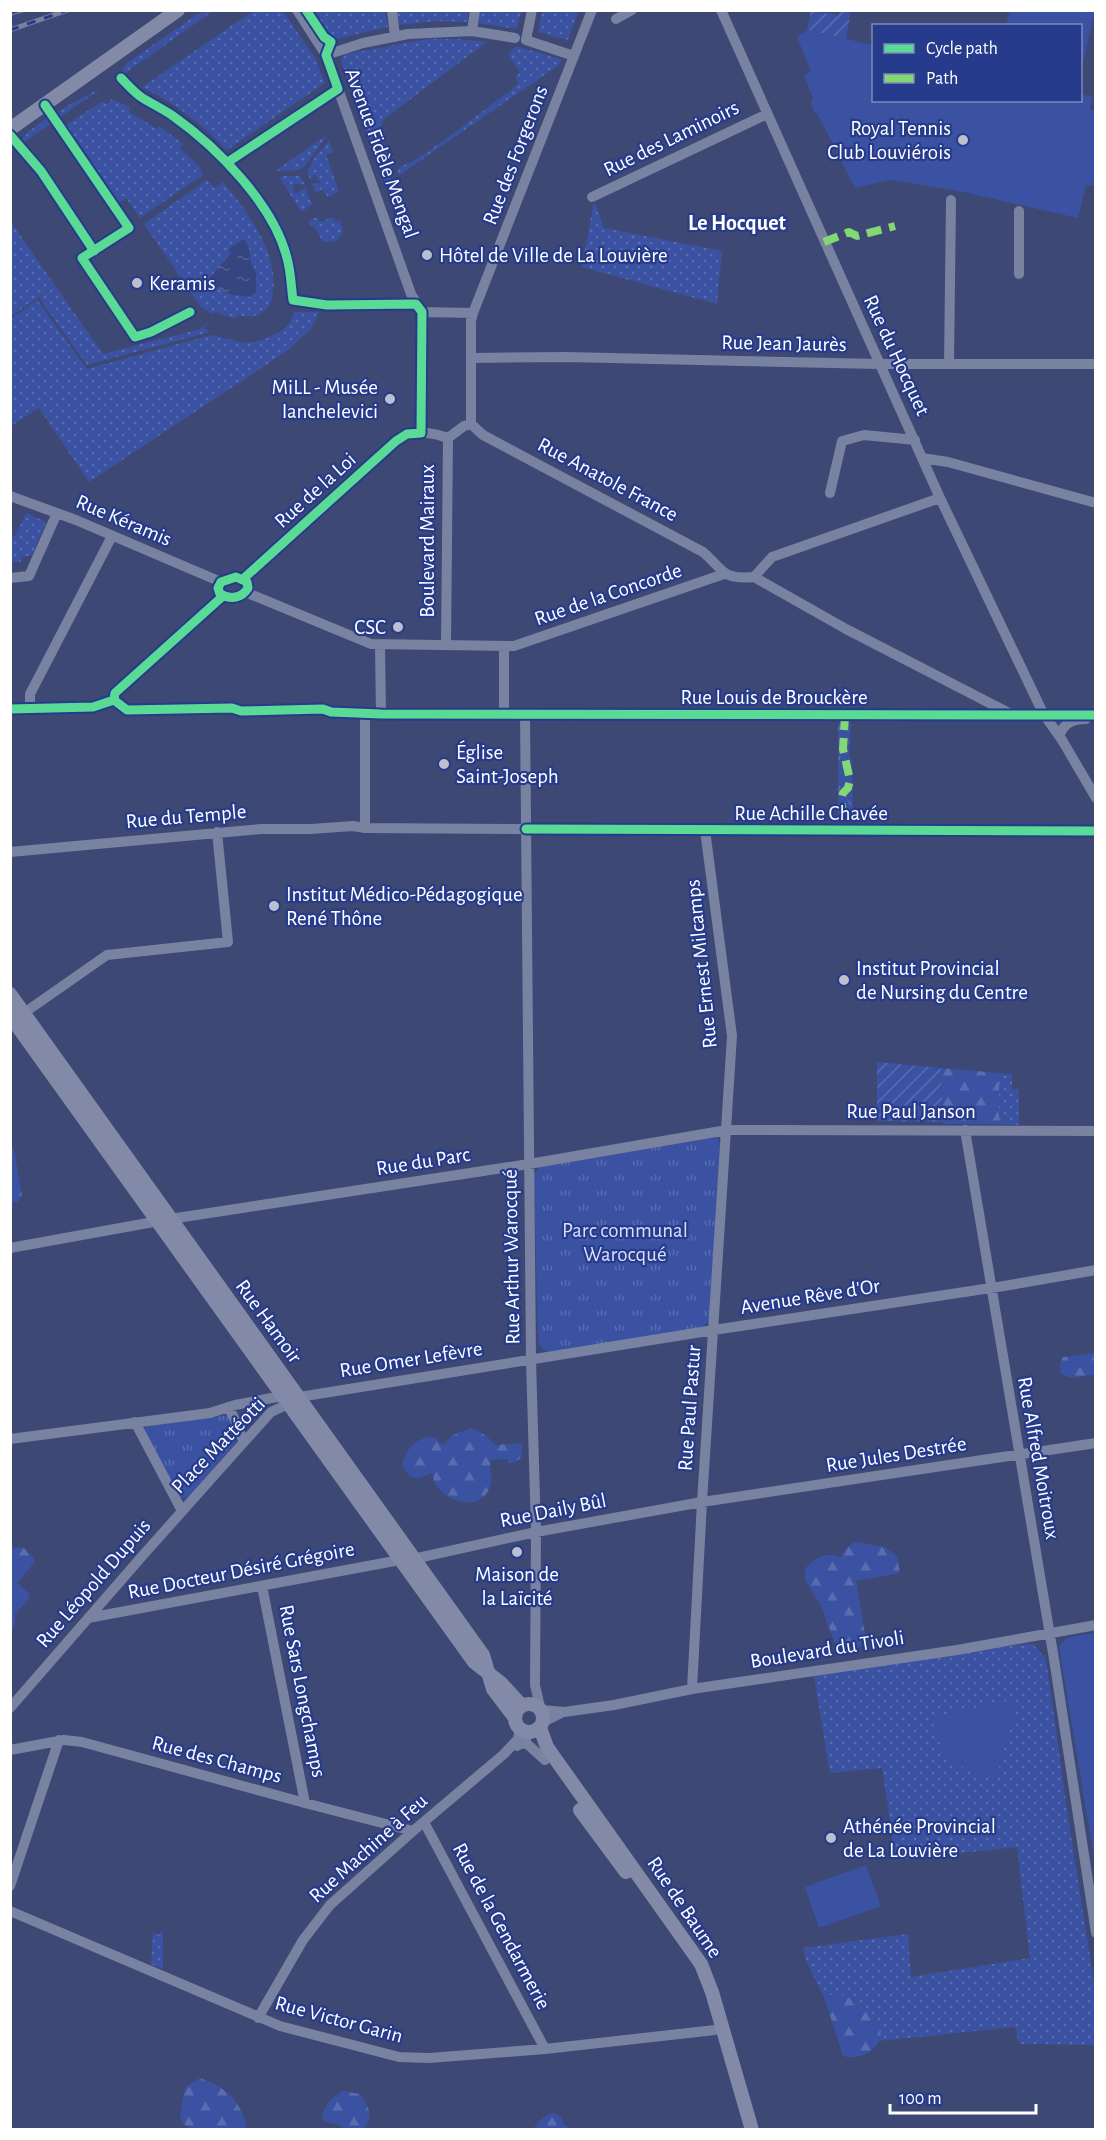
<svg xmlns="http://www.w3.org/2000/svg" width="1106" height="2140" viewBox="0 0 1106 2140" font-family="'Alegreya Sans',sans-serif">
	<defs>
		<pattern id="grass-dots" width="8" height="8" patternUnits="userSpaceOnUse" patternTransform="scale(1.5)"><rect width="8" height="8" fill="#3a52a1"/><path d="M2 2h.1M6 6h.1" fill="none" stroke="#586caf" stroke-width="1.8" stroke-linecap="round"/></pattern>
		<pattern id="forest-firs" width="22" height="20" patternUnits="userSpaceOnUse" patternTransform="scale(1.5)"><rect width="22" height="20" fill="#3a52a1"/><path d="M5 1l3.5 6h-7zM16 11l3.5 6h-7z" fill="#586caf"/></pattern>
		<pattern id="park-tufts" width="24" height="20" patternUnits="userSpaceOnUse" patternTransform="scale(1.5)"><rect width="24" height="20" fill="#3a52a1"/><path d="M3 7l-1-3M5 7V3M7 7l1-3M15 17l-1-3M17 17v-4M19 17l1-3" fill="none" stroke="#586caf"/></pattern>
		<pattern id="garden-furrows" width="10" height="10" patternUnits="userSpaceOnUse" patternTransform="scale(1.5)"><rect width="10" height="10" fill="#3a52a1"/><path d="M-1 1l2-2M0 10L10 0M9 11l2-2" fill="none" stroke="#586caf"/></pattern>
		<pattern id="water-ripples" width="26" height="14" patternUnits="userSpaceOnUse" patternTransform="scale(1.5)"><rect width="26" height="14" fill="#36457f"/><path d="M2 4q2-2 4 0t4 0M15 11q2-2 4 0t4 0" fill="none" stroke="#546192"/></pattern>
	</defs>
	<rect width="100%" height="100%" fill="#3d4874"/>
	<!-- grass -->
	<path fill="url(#grass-dots)" d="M202 11H213L124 74 122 70 127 63Z
		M253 11H283L315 58 325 83 227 150C202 124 174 102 142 87Z
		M310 11H385L388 27 331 40Z
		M396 11H468V22L436 21 399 25Z
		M479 11H521L517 29 479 23Z
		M542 11H579L568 40 538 32Z
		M428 39H458L487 42 384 119C375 135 383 143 391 158L393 161 390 181 386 185 341 61 342 57 346 54Z
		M515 46 561 59 559 65 401 174 397 173 400 166C416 166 488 105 508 93L518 83 515 77 520 72 508 55Z
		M102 88 22 144 20 143C24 128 86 95 102 88Z
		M111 99 130 107 129 112 157 129 159 126 183 144 180 148 202 169 200 171 204 174 140 218 126 198 118 203 65 126 101 102 108 104Z
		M327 135 305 166 299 170 275 171Z
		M329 141 333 152 326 155 339 192 328 197 322 189 316 193 312 184 321 183 314 174 311 181 307 172 315 157Z
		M283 176H300L305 185 295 184 293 188 295 194 306 187 308 197 313 204 301 212 280 178Z
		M207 180 215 188 223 182C246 210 278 251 273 291 272 297 272 303 267 308 260 317 249 318 238 315L236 319 214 312 212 314 201 307 144 224Z
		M594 201 604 228 722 251 717 304 582 267Z
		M317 217 320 222 333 217 335 222 340 220 343 231 337 241 323 242 314 226 311 227 308 221Z
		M10 221 103 354 200 329 215 316 203 328 210 332 87 365 39 298 55 286 11 316Z
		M37 300 87 369 211 335 245 343 263 340 283 330 291 321 294 312H319L311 329 287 351 89 482 39 408 11 426V319Z
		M26 513 46 522 32 555 21 557V562H12L11 535 15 536Z
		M999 1073 1012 1074V1089L1019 1090V1125L999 1124Z
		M1033 1644 1046 1659 1068 1816 1095 1989V2045L1019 2044 1015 2027 879 2041 880 2027 830 1995 825 2000C818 1982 806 1967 803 1948L908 1934 911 1977 1030 1958 1017 1847 896 1860 882 1768 830 1773 813 1671 957 1650Z
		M163 1930V1969L151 1964 153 1932 160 1935Z"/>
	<!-- forest -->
	<path fill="url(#forest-firs)" d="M941 1068 999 1073V1124H943Z
		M11 1150H14L22 1196 17 1202 11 1203Z
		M1095 1353V1375C1081 1374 1073 1383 1060 1372V1363L1063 1357Z
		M471 1428 485 1435 496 1445 522 1443V1457L514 1463H508V1459L491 1460C488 1471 494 1478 490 1487 481 1512 448 1503 436 1485 434 1482 433 1476 432 1472 417 1483 409 1480 402 1463 408 1447 417 1437 434 1437L443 1445 453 1435Z
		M855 1542 885 1547 897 1557 900 1573 856 1581 866 1640 857 1650 835 1644 821 1606 805 1580V1569C815 1557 825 1552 841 1557L846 1548Z
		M17 1547 24 1548 34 1558V1563L17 1583 29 1593V1599L15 1614V1624L11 1633V1548Z
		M830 1995C834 1995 840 1994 844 1995 852 1998 878 2019 880 2027 885 2047 861 2062 843 2056L825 2000Z
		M200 2078C227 2088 238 2098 247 2126L245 2129H191L182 2123 180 2115 185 2088Z
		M343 2091 360 2094C369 2108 374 2114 364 2129H343L340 2125 326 2122 322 2118C324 2105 332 2097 343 2091Z
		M555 2113 561 2117 564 2125 572 2129H534C537 2121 546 2114 555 2113Z"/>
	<!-- park -->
	<path fill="url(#park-tufts)" d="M838 723 851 724 849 756 852 761 853 820 838 819Z
		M717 1136 720 1145 709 1321 701 1329 553 1352C543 1351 540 1348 538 1339L534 1173 543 1165Z
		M229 1415 240 1437 191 1494 186 1498H181L178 1496 143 1430 149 1426Z"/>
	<!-- garden -->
	<path fill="url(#garden-furrows)" d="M811 11 838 15 840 11H851L846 39 807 30Z
		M877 1062 941 1068 943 1122 877 1121Z"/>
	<!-- pitch -->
	<path fill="#3a52a1" d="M1010 11H1095L1081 71 1080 26 1006 25Z
		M807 30 873 45 874 100H1080L1081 94 1093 97 1090 110 1095 111V186L1086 185 1078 218 954 190 890 180 855 188 817 113H814L811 102 813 98 804 75 811 72 797 37Z
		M1095 1633H1096L1095 1864 1059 1647C1065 1635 1083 1635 1095 1633Z
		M1011 1700 1015 1703 1016 1708 996 1778C973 1776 949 1763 939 1741 935 1734 934 1726 932 1718Z
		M866 1865 881 1906 819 1928 805 1887Z"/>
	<!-- water -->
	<path fill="url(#water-ripples)" d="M244 239 249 248 251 263 256 272V292L250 297 232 295 206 282 231 253 227 249Z"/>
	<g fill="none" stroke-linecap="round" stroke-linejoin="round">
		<!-- minor -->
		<path stroke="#7982a0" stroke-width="10" d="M297 10 326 55 411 294 422 312
			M392 10 395 37
			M532 10 526 40 574 56
			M721 10 940 498 1043 713 1062 740 1096 798
			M616 19 632 10
			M472 31 475 10
			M326 55 363 43 408 34 472 31 515 38
			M140 96C190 126 228 157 261 206 272 222 283 239 287 259 291 272 291 286 293 300L327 305 416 304
			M228 162 338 89
			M592 197 767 114
			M1019 274V211
			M422 312 473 313
			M472 358 566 357 879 364H1096
			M949 364 951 200
			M471 424 483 435 703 552C724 570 721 580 754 577
			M421 433 422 312
			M448 438 464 426 471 424V321L473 313 592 10
			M922 458 948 462 1096 503
			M830 493 842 441 864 435 915 440
			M10 496 76 520 221 582
			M236 577 247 582 248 588C242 598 231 600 220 594L218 588 221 582Z
			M754 577 846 629 1007 712
			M754 577 772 557 940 498
			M10 578 29 576 57 513
			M243 579 403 435C416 430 435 433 448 438
			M245 592 371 644 514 646 724 574
			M223 596 115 693 114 700 127 710 232 708 241 711 323 709 331 712 381 714 1096 715
			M380 645 381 714
			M446 645 448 438
			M504 646V714
			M30 707V694L112 536
			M365 712V828
			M525 714 531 1360 536 1532 535 1685 540 1707
			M1059 736C1064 723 1072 719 1086 719
			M10 852 261 829H311L353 826 365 828 797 831H1096
			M24 1013 107 955 228 942 217 832
			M965 1130 1054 1659 1096 1933
			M10 1248 170 1219 529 1164 727 1130 1096 1131
			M228 1407C236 1418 238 1430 244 1442
			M135 1422 182 1511
			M10 1439 210 1413 235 1405 282 1396 289 1397
			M413 1559 536 1532 702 1502 1096 1443
			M262 1586 305 1803
			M88 1618 400 1560
			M692 1689 702 1502 732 1036 705 830
			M10 1708 144 1554 244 1442 271 1412 288 1404 293 1398 714 1330 1004 1286 1096 1270
			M542 1710 564 1712 614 1705 692 1689 957 1650 1096 1625
			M543 1722 561 1713
			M519 1744 526 1743 545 1760
			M517 1746 526 1739 528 1733
			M10 1750 64 1740 82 1742 305 1803 413 1831
			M424 1822 545 2049
			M10 1886 59 1740
			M10 1911 280 2026 399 2057 429 2058 545 2049 715 2030
			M258 2018 303 1940 330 1905 413 1831 504 1754 518 1739 520 1728"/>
		<!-- major -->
		<path stroke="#838aa7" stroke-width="14" d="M10 129 178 10
			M10 994 483 1655 493 1689 515 1718
			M10 1016 474 1662 501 1683 522 1706
			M515 1718a14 14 0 1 1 28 0a14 14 0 1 1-28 0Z
			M540 1728 547 1747 554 1757 701 1964 712 1992 752 2130
			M580 1810 626 1872"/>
		<!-- rail casing -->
		<g stroke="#79819f" stroke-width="5">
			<path id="rail" d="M10 13 22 10
				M10 30 68 10"/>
		</g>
		<!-- rail -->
		<use href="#rail" stroke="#263b8b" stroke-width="3" stroke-dasharray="9" stroke-linecap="butt"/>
		<!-- quiet -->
		<path stroke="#83d873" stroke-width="8" stroke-dasharray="15 8" stroke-linecap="butt" d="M824 242 849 232 857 236 895 226
			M845 715 843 749 850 780 848 788 843 793 841 800 846 831"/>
		<!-- cycleway casing -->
		<g stroke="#263b8b" stroke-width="13">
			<path id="cycleway" d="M121 78C128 85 134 92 141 97 152 104 163 109 173 116 217 147 274 205 287 258 291 272 291 286 293 300L327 305 416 304 422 312 421 433 407 434 396 441 243 579
				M45 105 129 228 82 258 135 337 151 332 190 312
				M10 135 41 171 94 251
				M228 162 338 89 326 55 331 42 324 37 306 10
				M236 577 247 582 248 588C242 598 231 600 220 594L218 588 221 582Z
				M114 700 115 693 223 596
				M10 709 93 707 114 700 127 710 232 708 241 711 323 709 331 712 381 714 1096 715
				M526 829 1096 831"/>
		</g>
		<!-- cycleway -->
		<use href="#cycleway" stroke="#5adb95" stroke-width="9"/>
	</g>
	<!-- markers -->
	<g fill="#bbbfce" stroke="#263b8b" stroke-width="2">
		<circle cx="963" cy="140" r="6"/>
		<circle cx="427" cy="255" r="6"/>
		<circle cx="137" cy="283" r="6"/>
		<circle cx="390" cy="399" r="6"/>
		<circle cx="398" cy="627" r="6"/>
		<circle cx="444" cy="764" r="6"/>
		<circle cx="274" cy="906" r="6"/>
		<circle cx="844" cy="980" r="6"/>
		<circle cx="517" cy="1552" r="6"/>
		<circle cx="831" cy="1838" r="6"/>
	</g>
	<g text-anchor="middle" stroke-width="4.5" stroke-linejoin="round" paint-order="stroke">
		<!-- poi labels -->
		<g font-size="21" fill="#fff" stroke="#263b8b" text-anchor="start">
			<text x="951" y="135" text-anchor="end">Royal Tennis<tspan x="951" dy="24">Club Louviérois</tspan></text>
			<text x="439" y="262">Hôtel de Ville de La Louvière</text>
			<text x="149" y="290">Keramis</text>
			<text x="378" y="394" text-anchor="end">MiLL - Musée<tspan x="378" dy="24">Ianchelevici</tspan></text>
			<text x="386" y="634" text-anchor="end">CSC</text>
			<text x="456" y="759">Église<tspan x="456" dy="24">Saint-Joseph</tspan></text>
			<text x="286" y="901">Institut Médico-Pédagogique<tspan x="286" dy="24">René Thône</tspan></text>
			<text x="856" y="975">Institut Provincial<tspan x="856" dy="24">de Nursing du Centre</tspan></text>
			<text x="517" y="1581" text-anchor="middle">Maison de<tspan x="517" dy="24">la Laïcité</tspan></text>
			<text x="843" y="1833">Athénée Provincial<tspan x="843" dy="24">de La Louvière</tspan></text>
		</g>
		<!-- street labels -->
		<g font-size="21" fill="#fff" stroke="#263b8b">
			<text transform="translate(671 138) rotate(-26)" y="7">Rue des Laminoirs</text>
			<text transform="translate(382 153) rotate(70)" y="7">Avenue Fidèle Mengal</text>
			<text transform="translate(515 155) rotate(-69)" y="7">Rue des Forgerons</text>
			<text transform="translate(784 343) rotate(1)" y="7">Rue Jean Jaurès</text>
			<text transform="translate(897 355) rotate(65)" y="7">Rue du Hocquet</text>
			<text transform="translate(608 479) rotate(28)" y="7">Rue Anatole France</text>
			<text transform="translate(315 490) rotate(-42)" y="7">Rue de la Loi</text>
			<text transform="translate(124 520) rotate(23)" y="7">Rue Kéramis</text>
			<text transform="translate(427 541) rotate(-90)" y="7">Boulevard Mairaux</text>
			<text transform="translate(608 594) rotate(-19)" y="7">Rue de la Concorde</text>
			<text x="774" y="704">Rue Louis de Brouckère</text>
			<text x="811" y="820">Rue Achille Chavée</text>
			<text transform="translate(186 816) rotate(-5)" y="7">Rue du Temple</text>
			<text transform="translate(701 964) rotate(-96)" y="7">Rue Ernest Milcamps</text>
			<text x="911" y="1118">Rue Paul Janson</text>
			<text transform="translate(423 1161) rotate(-9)" y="7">Rue du Parc</text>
			<text transform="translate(511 1257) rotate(-91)" y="7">Rue Arthur Warocqué</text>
			<text transform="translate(810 1296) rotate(-9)" y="7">Avenue Rêve d'Or</text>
			<text transform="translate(269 1321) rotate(54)" y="7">Rue Hamoir</text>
			<text transform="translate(411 1359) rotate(-9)" y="7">Rue Omer Lefèvre</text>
			<text transform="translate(689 1408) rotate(-86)" y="7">Rue Paul Pastur</text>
			<text transform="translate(218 1445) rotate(-46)" y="7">Place Mattéotti</text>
			<text transform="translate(896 1454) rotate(-9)" y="7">Rue Jules Destrée</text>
			<text transform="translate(1039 1458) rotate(80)" y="7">Rue Alfred Moitroux</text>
			<text transform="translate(553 1510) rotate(-11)" y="7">Rue Daily Bûl</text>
			<text transform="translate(241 1570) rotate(-11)" y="7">Rue Docteur Désiré Grégoire</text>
			<text transform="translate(93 1583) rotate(-49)" y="7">Rue Léopold Dupuis</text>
			<text transform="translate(827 1649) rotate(-9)" y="7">Boulevard du Tivoli</text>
			<text transform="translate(303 1691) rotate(79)" y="7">Rue Sars Longchamps</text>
			<text transform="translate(217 1759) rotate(15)" y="7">Rue des Champs</text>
			<text transform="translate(368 1848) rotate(-42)" y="7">Rue Machine à Feu</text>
			<text transform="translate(685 1907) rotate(56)" y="7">Rue de Baume</text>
			<text transform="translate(502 1926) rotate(62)" y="7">Rue de la Gendarmerie</text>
			<text transform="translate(339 2019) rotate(15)" y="7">Rue Victor Garin</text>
		</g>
		<!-- park labels -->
		<g font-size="21" fill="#d8dff8" stroke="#263b8b">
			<text x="625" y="1237">Parc communal<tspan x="625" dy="24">Warocqué</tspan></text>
		</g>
		<!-- neighbourhood labels -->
		<g font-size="22" font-weight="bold" fill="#fff" stroke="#263b8b">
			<text x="737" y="230">Le Hocquet</text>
		</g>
	</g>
	<!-- border -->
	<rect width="1106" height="2140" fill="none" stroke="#ffffff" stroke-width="24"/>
	<!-- legend -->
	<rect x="872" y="24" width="210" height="78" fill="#263b8b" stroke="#7d89b9" stroke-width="1.5"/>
	<rect x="884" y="44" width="30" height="9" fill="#5adb95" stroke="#7d89b9" stroke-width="1.5"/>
	<text x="926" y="54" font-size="18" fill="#ffffff">Cycle path</text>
	<rect x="884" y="74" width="30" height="9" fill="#83d873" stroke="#7d89b9" stroke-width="1.5"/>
	<text x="926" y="84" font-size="18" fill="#ffffff">Path</text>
	<!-- scale -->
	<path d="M890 2104v9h146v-9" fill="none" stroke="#ffffff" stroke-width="3"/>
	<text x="899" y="2104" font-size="18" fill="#ffffff" stroke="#263b8b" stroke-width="4.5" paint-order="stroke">100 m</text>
</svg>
